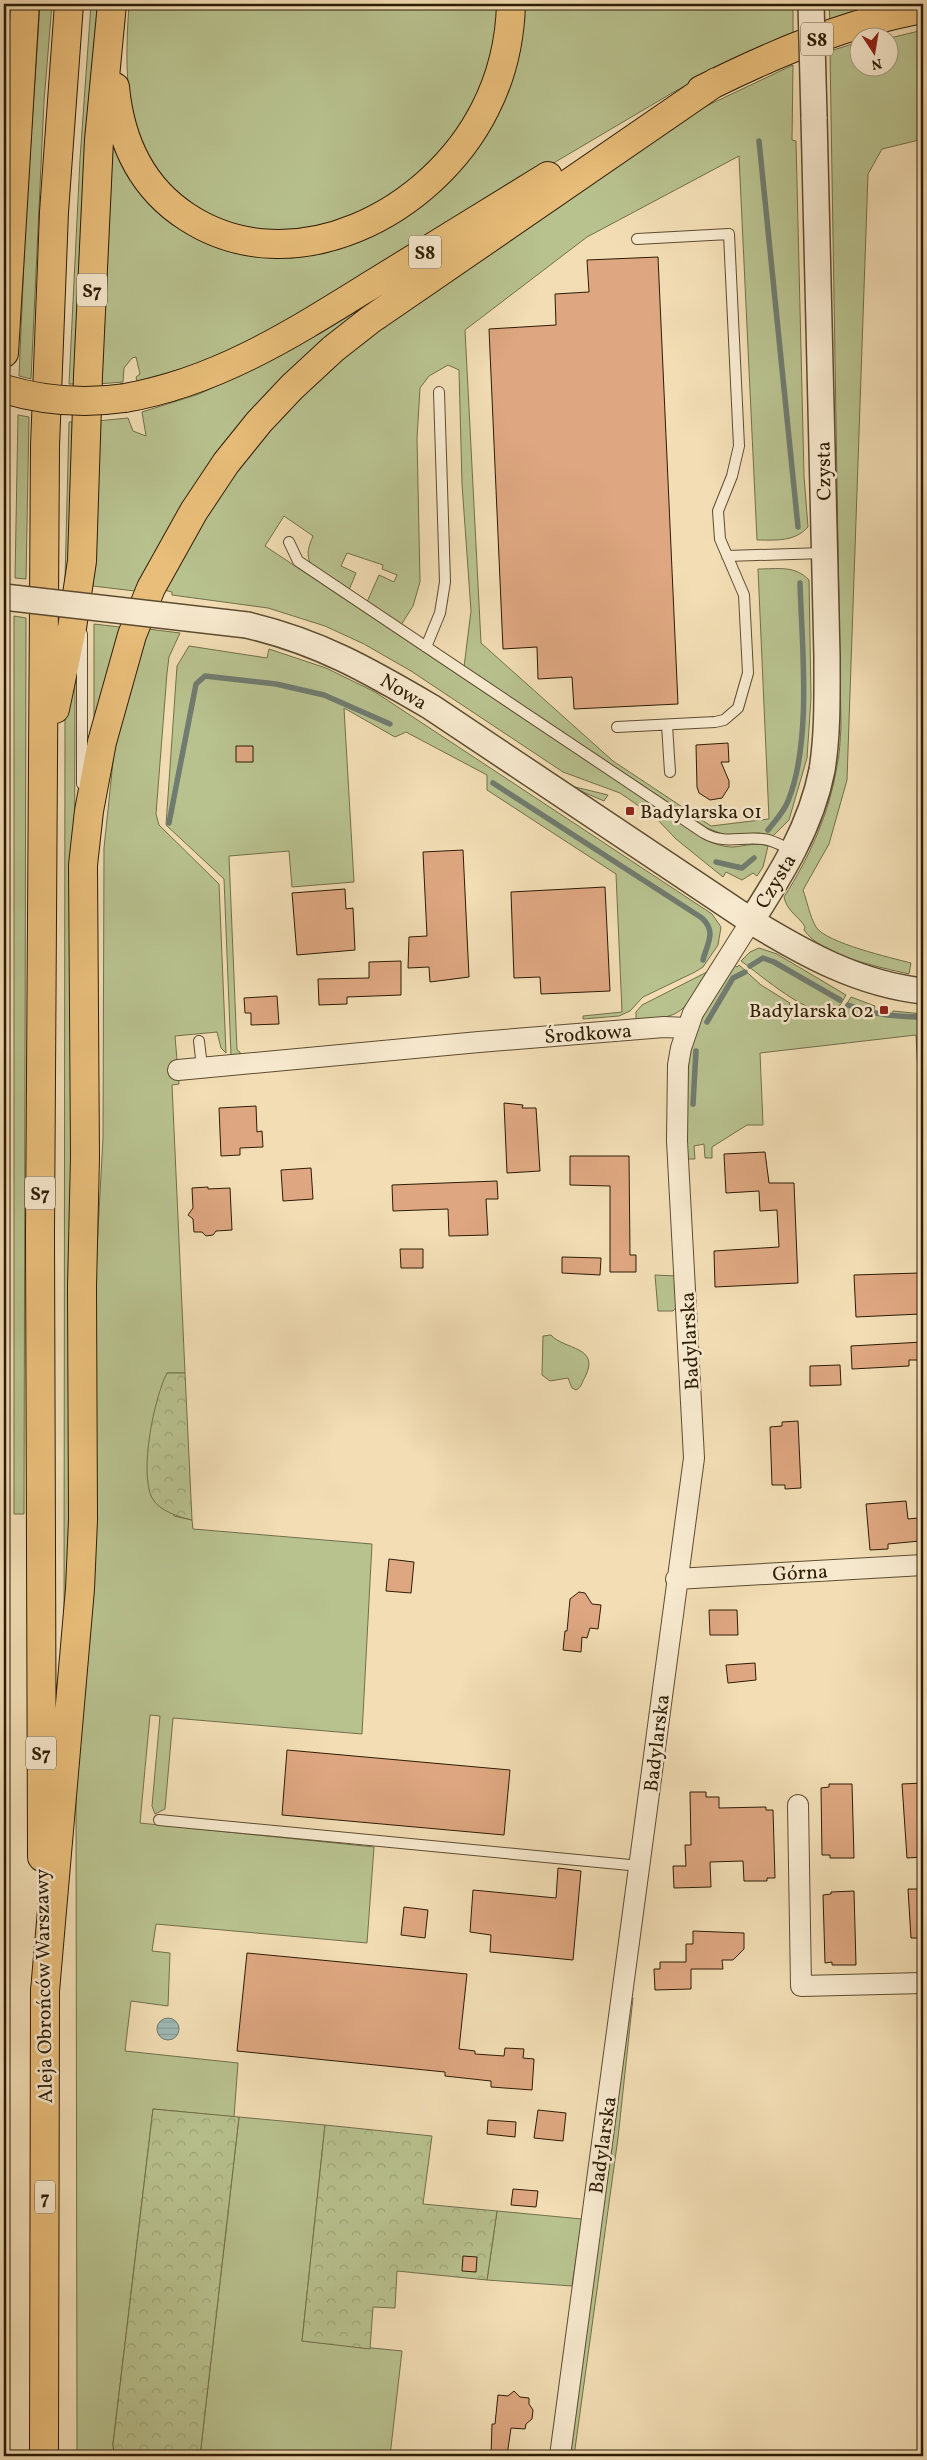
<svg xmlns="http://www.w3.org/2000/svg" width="927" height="2460" viewBox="0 0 927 2460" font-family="Vollkorn,serif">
	<defs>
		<pattern id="forest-crowns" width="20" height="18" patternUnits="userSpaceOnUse" patternTransform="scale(1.25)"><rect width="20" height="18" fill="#b8c28f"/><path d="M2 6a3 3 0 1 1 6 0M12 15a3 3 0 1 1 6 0" fill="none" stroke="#9ea67a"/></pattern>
		<pattern id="water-rules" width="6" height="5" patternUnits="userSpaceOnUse" patternTransform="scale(1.25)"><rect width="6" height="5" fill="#9fbab7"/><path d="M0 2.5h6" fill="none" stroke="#899f9c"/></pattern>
	</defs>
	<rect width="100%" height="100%" fill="#f2ddb4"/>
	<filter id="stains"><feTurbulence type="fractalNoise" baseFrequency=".004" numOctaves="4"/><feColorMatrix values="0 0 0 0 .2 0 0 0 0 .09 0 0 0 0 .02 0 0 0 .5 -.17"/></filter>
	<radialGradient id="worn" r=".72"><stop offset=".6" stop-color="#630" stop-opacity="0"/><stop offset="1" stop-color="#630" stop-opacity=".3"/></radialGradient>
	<!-- green -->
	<path fill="#b8c28f" stroke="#726f4a" d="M40 4H52L44 101 31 379 19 376 26 214Z
		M91 4H102L80 384H69L80 159Z
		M129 4H499C494 53 482 101 451 141 445 149 436 155 429 162 368 223 279 254 199 209 176 195 149 169 140 142 124 96 126 51 129 4Z
		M520 4H793V36L723 65 672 93 540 171 313 310 210 361 137 381 136 377 140 374 136 357 132 358 124 368 123 382 98 384 110 138 247 251 436 190Z
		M829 4H896L830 22Z
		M923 30V139L882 149 868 174 847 780 829 844 803 890C807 901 810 917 816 927 826 943 892 958 911 963L909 974C879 967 822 956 804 930L805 927C800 917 787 912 784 897 810 856 829 814 837 766 840 753 840 740 841 727L830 51 859 42 860 68H890V38Z
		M793 65 792 140 796 141 804 476 808 527C794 542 777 540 757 540L739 156 587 237 465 330 481 643 613 761 711 826 769 819 758 569C777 569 795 565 809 580L811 698 807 758 789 820 773 836 759 833 725 835 707 828 464 667 471 611 462 484 459 370 448 365 429 376 420 388 417 438 420 582 413 606 401 625 367 602 379 575 394 582 397 575 382 569 383 565 347 553 341 566 356 573 349 590 310 563C306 553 309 546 313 536L284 516 265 546 703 838C712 843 722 847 733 847 745 846 756 842 768 846L763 867 757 876 753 873 742 880 726 872 723 877 676 839 655 817 620 793 563 772 411 671 364 644 325 626 268 608 172 595V592L164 590 207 511 261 437 343 355 700 109Z
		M485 226 339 334 143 592 93 586 97 421 128 418 133 431 146 436 142 412 199 394 227 381Z
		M18 415 29 417 26 579 15 578Z
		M69 422H79L69 577 65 579Z
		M14 616 26 618 24 1514H14Z
		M94 624 128 628 94 734Z
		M148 629 180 633 169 657 167 673 156 814 159 825 219 884 226 1053 221 1048 217 1032 175 1036 179 1084 172 1085 185 1373H167L174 1516 192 1520 193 1529 372 1544 362 1734 173 1718 165 1809 155 1814 152 1806 160 1716 150 1715 140 1823 374 1847 367 1943 156 1924 152 1951 170 1953 168 2006 131 2001 125 2051 238 2063 234 2117 153 2109 113 2444 114 2456H77L76 1786 94 1306 103 1138 104 848 114 752 121 721Z
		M189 646 267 658 269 649 326 668 375 692 712 914 721 927 718 945 703 967 695 972 643 997 630 1011 619 1016 583 1019V1016L622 1012 616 874 487 790V775L406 732 395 737 344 708 354 882 292 887 289 851 229 856 237 1050 240 1052V1055H231L224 879 166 825 177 666Z
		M75 663 73 1593 64 1635 65 706Z
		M567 785 608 795 604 801Z
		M759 948 777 954 846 995C843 1000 840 1007 835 1010 813 1022 760 974 741 961L750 952Z
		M733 964 737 967 739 965 761 985 790 1003 789 1004 793 1008 794 1006C818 1023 836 1024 851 997L875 1006 874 1011 892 1015 893 1011 923 1014V1174L916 1035 760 1053 763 1125H747L712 1147V1158H705L704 1144 694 1146 695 1159H687C684 1118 680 1072 696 1032 705 1008 720 986 733 964Z
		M707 972C681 1013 687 1016 636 1021V1012L642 1005Z
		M655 1275 677 1276 679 1304 673 1311H658Z
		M551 1335C564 1350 601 1346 585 1377 582 1382 582 1387 576 1390L572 1388 568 1378 550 1381 542 1375 543 1336Z
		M628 1998H633L618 2138 574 2456H566Z
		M239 2117 325 2125 302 2341 402 2351 390 2456H200Z
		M497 2211 582 2219 572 2286 487 2280Z"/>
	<!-- forest -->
	<path fill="url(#forest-crowns)" stroke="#726f4a" d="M167 1373H185L192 1520C179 1517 159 1511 152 1498 139 1472 154 1398 167 1373Z
		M153 2109 239 2117 200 2456H114L113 2444Z
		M325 2125 432 2136 423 2204 497 2211 487 2280 397 2271 395 2308 373 2307 370 2349 302 2341Z"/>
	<!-- water -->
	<path fill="url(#water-rules)" stroke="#717b6f" d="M157 2029a11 11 0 1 1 22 0a11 11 0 1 1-22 0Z"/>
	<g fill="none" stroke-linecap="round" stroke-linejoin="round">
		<!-- stream -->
		<path stroke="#717b6f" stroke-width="5.5" d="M759 141 798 527
			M493 783 702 918C717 932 707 944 703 960
			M169 823 196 684 205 676 276 684 324 695 390 724
			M768 830C775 821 784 812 788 801 812 742 802 647 800 583
			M716 862 742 868 754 858
			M750 966 763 958 774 962 840 1000
			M848 1005C872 1015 898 1017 923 1017
			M707 1022 733 978 745 972
			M693 1104 696 1051"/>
	</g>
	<!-- building -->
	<path fill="#dea781" stroke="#2d1c04" d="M658 257 678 704 574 709 572 677 538 679 537 647 503 649 489 329 556 325 555 294 589 292 587 260Z
		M728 743 729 762H721L729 781V787L722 798 710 800 699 793 697 787 696 745Z
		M236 746H253V762H236Z
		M463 850 469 977 430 982 429 967 408 968 409 937 427 936 423 852Z
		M605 887 610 991 541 994 540 977 514 978 511 892Z
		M345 889 346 909 353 908 355 950 297 955 292 893Z
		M401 961V995L347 997V1004L319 1005 318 979 369 978V962Z
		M277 996 279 1024 251 1025V1013H245L244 998Z
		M504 1103 523 1105 522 1108H536L540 1171 507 1173Z
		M256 1106 257 1132 262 1131 263 1147 240 1148V1155L221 1156 219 1108Z
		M765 1152 769 1183H794L798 1283 715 1287 714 1251 779 1247 777 1210 760 1211 759 1191 726 1193 724 1154Z
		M570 1156H629L630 1255H636V1272H610V1186L570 1185Z
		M311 1168 313 1199 283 1201 281 1170Z
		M497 1181 498 1199H486L488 1235 449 1236 448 1209 393 1211 392 1185Z
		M208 1187V1189L230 1188 232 1230 216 1231 213 1235 206 1236 202 1232H194L193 1219 188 1215 193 1208 192 1188Z
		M400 1249H423V1268H401Z
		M562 1257 601 1258 600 1275 562 1273Z
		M919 1273 920 1314 856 1317 854 1275Z
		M923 1342V1360H909V1366L852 1369 851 1346Z
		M840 1365 841 1385 810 1386V1366Z
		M798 1421 801 1488 785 1489V1485H772L770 1427 782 1426V1422Z
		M906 1501 908 1519 918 1518 920 1541 888 1544V1549L870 1550 866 1504Z
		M389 1559 414 1562 411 1593 386 1591Z
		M579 1592 585 1593 592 1604 601 1605 598 1629 590 1628 587 1638 582 1637 581 1652 563 1650 565 1631H567L570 1599Z
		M709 1610H737L738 1635H710Z
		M755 1663 756 1680 728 1683 726 1665Z
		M287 1750 510 1770 504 1835 282 1815Z
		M923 1783V1857L907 1858 902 1784Z
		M829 1784H852L854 1858H830V1855H822L821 1788 829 1787Z
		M690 1792H706V1797H719V1808L766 1807V1810H773L775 1878H767V1881H744L743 1861 710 1862 711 1887 674 1888 673 1866H686L685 1845H691Z
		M558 1868 581 1871 573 1960 490 1952 491 1935 470 1932 473 1890 556 1898Z
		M908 1889H923V1938H911Z
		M854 1891 856 1965H832V1962L825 1963 823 1895 831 1894V1892Z
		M404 1907 428 1910 425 1938 401 1935Z
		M693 1931 744 1933V1949L733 1960H722L723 1969H691V1989L655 1990 654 1969H660V1962H686V1944H693Z
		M247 1953 467 1974 459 2049 475 2051V2054L504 2056 505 2048 524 2049 523 2058 534 2059 532 2090 491 2087V2081L445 2076V2072L237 2051Z
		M538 2110 566 2113 563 2141 534 2138Z
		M488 2120 516 2122 515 2137 487 2134Z
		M513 2189 538 2191 536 2207 511 2205Z
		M463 2256 477 2257 476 2272 462 2271Z
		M514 2391 520 2397 529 2398V2404L533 2410 532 2419 526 2424 525 2429 511 2428 507 2456H491L492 2424H495L498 2395 508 2396Z"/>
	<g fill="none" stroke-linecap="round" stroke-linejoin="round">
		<!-- service casing -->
		<g stroke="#5e4c30" stroke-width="12">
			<path id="service" d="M289 542 298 561 704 833C725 845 741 836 763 839 774 840 784 847 793 851
				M727 556 824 553
				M82 634V784
				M426 647 440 613 445 582 439 392
				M667 725 670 772
				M617 727 715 722 724 720 738 708 748 673 744 595 720 539 718 511 732 476 739 446 729 234 637 239
				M199 1041 202 1067
				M159 1820 640 1866"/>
		</g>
		<!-- minor casing -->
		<g stroke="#5e4c30" stroke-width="22">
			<path id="minor" d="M178 1070 479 1042 664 1027 687 1028
				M676 1579 923 1565
				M798 1805 801 1986 923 1983
				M560 2456 694 1458 677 1141 678 1065 681 1048 693 1013 751 921"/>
		</g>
		<!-- tertiary casing -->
		<g stroke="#5e4c30" stroke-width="28">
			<path id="tertiary" d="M247 625C319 642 368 670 431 707L751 921C805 954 859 984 923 991
				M751 921C781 874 811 827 822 770 828 733 827 694 827 656L814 117"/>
		</g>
		<!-- primary casing -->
		<g stroke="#2d1c04" stroke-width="30">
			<path id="primary" d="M44 2456 45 1991"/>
		</g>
		<!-- motorway casing -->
		<g stroke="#2d1c04" stroke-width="30">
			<path id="motorway" d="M115 87C120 140 141 187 187 217 293 286 433 213 485 109 502 76 510 41 511 4
				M701 90C771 55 845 23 923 9
				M4 353 25 4
				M125 398C217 382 292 334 371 285 430 249 489 212 548 176
				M55 709 72 628 82 561 88 376 99 140 112 4
				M42 1857 40 1234 45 446 54 212 69 4
				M45 1991 80 1589 83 1520 82 1287 85 1157 83 865 89 811 102 742 132 635 151 588 194 511 226 463 259 422 292 387 333 349 370 320 716 82"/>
		</g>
		<!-- service -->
		<use href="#service" stroke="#f7e9ce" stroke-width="10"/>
		<!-- minor -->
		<use href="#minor" stroke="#f7e9ce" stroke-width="20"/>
		<!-- tertiary -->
		<use href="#tertiary" stroke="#f7e9ce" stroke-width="25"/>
		<!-- primary -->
		<use href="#primary" stroke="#e9be7a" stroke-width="28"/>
		<!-- motorway -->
		<use href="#motorway" stroke="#e9be7a" stroke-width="28"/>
		<!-- tertiary-bridge casing -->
		<g stroke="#5e4c30" stroke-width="28" stroke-linecap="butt">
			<path id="tertiary-bridge" d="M811 4 814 117
				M4 597 247 625"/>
		</g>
		<!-- motorway-bridge casing -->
		<g stroke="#2d1c04" stroke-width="30" stroke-linecap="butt">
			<path id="motorway-bridge" d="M4 389C44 401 84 404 125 398"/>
		</g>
		<!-- tertiary-bridge -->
		<use href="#tertiary-bridge" stroke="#f7e9ce" stroke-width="25"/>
		<!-- motorway-bridge -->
		<use href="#motorway-bridge" stroke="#e9be7a" stroke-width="28"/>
	</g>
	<!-- markers -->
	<g fill="#8f2418" stroke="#f7e9ce" stroke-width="2">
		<rect x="625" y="806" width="10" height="10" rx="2.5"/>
		<rect x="879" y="1005" width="10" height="10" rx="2.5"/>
	</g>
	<g text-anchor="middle" stroke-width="5" stroke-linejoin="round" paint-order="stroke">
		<!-- shield labels -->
		<g fill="#f7e9ce" stroke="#6a5a41" stroke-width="1">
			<rect x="801" y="22.5" width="32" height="33" rx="4"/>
			<rect x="409" y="235.5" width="32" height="33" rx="4"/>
			<rect x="77" y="273.5" width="30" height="33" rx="4"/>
			<rect x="25" y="1176.5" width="30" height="33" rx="4"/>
			<rect x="26" y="1736.5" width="30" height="33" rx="4"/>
			<rect x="35" y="2180.5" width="20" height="33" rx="4"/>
		</g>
		<g font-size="19" font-weight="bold" fill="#2d1c04">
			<text x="817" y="46">S8</text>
			<text x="425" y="259">S8</text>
			<text x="92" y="297">S7</text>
			<text x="40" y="1200">S7</text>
			<text x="41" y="1760">S7</text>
			<text x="45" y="2204">7</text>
		</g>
		<!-- street labels -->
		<g font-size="20" fill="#2d1c04" stroke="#f7e9ce">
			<text transform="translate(823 471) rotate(-91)" y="7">Czysta</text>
			<text transform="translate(404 691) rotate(31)" y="7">Nowa</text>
			<text transform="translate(775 881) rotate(-59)" y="7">Czysta</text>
			<text transform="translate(588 1033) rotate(-4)" y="7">Środkowa</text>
			<text transform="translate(689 1341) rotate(-93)" y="7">Badylarska</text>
			<text transform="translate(800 1572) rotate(-3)" y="7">Górna</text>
			<text transform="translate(656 1743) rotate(-83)" y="7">Badylarska</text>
			<text transform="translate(43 1986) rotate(-91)" y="7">Aleja Obrońców Warszawy</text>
			<text transform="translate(602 2145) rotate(-82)" y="7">Badylarska</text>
		</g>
		<!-- poi labels -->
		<g font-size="20" fill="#2d1c04" stroke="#f7e9ce" text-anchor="start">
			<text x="640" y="818">Badylarska 01</text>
			<text x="874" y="1017" text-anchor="end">Badylarska 02</text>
		</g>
	</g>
	<!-- margin -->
	<rect width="927" height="2460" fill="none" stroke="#f2ddb4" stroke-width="20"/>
	<rect x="5" y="5" width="917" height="2450" fill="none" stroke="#2d1c04" stroke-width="2.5"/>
	<rect x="10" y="10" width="907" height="2440" fill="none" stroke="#2d1c04"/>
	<!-- north arrow -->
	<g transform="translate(874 52) rotate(168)"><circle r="24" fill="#f7e9ce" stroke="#a6977d"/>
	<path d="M0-4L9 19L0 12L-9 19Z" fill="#8f2418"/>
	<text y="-8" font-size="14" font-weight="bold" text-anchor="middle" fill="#2d1c04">N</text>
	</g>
	<rect width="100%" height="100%" filter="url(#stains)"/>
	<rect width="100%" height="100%" fill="url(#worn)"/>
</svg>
